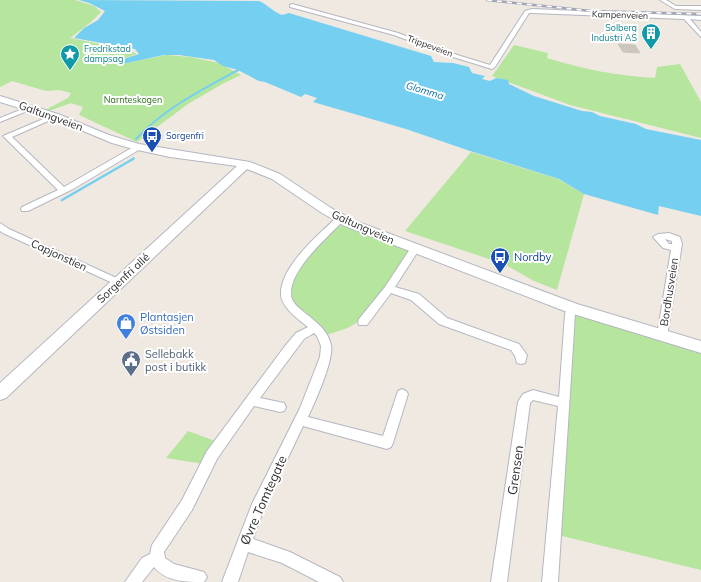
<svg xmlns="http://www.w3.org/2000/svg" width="701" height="582" viewBox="0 0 701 582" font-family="Mulish,sans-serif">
	<rect width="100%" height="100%" fill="#efe9e1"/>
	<!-- green -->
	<path fill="#b6e59e" d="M0 0H75L94 6 101 12 91 22 70 38 126 49 137 54 113 62 118 65 166 55 191 57 219 63 241 75 224 83 188 104 137 142 79 115 83 107 71 103 49 111 45 110 68 98 71 93 59 90 46 91 12 81 0 87Z
		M514 45 548 53 547 58C583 69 618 76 655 78L657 67 680 64 701 102V138L570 105 492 76Z
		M471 152 558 179 584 194 557 290 534 281 504 264 405 231Z
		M348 225 407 248 409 252C396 272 372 314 353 325 345 330 335 332 326 335L293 303 290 289 294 276 322 241 337 226Z
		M574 312 701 351V570L558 535Z
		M188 431 218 442 204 464 166 458Z"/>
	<!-- water -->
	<path fill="#75cff0" d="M79 0 259 1C268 5 272 11 282 15L289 13 431 56 434 62 453 63 469 67 472 73 485 76 482 79 490 81 496 78 508 80 509 84 534 96 582 111 592 112 600 116 636 124 646 129 701 140V216L659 206 658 215 584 194 559 179 470 151 406 129 313 102 317 98 305 94 301 97 265 82 259 81 238 70 223 66 214 60 179 55H164L118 65 114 62 139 54 135 49 74 38 84 28 98 20 105 11 89 3Z"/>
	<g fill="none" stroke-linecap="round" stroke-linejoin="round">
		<!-- stream-far2 -->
		<path stroke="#75cff0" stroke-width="1.5" d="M236 71 238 70"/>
		<!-- stream-far1 -->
		<path stroke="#75cff0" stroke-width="2" d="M136 139C165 108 201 90 238 70
			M131 160 134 158"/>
		<!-- stream -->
		<path stroke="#75cff0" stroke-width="2.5" d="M62 200 133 159"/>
	</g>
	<!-- building -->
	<path fill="#cbc7bf" stroke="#cbc5ba" d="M618 44 635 45 640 53 623 52Z"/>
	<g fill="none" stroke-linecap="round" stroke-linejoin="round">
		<!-- street casing -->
		<g stroke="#b4b7c1" stroke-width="2">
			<path id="street" d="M660 0H666L676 6H701V10L675 9Z
				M292 4 398 33 454 54 490 65 525 11 532 9 701 16V20L690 19 701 32V37L684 19 532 13H529L495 67 492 69 450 56 394 35 290 7V5Z
				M30 106 33 108 32 109 0 122V118Z
				M55 114 58 116 57 117 12 137 64 187 135 146H138L142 148 73 189 28 211H22L21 209 22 207 58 190 3 136Z
				M340 216 344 219 343 221C327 238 290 269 291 294 291 302 299 308 305 313 316 322 328 330 331 345 334 360 315 402 308 417L383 436 398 391 402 389 406 391 408 394 393 443 391 447 387 449 303 426 263 511 253 539 290 552 340 577 343 582H319L282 563 248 552 238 582H222L252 504 300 408 320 357 321 346 317 336 314 333 304 339 260 398 284 403 286 407 284 411 280 412 254 406 217 459 192 510 164 552 165 558 174 564 204 572 207 577 204 582C187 582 166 582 154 567L142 582H125L142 558 150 554 152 545 182 500 207 451 285 346 296 333 308 327C298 319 281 307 281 294 280 267 319 234 337 217Z
				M0 223 9 229 121 280 123 282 118 285 115 284 3 233 0 231Z
				M669 233 680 237 682 244 667 336 666 339H658L657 336 671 250 663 248 653 237 658 234ZM665 239 672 241V244H669Z
				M415 245 420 248 395 287 419 294 447 318 519 344 527 355 525 363 521 364 517 363 515 356 511 350 439 324 411 300 391 293 367 325H359L358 322 359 319 385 287 412 246Z
				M572 304 576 305 577 308 575 314 558 582H542L558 406 533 400 530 403 507 582H491L518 402 523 394 533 390 559 397 565 314 568 305Z"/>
		</g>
		<!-- secondary casing -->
		<g stroke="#b4b7c1" stroke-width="2">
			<path id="secondary" d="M0 96 58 114 109 135 139 144 250 162 280 174 331 208 353 220 577 304 701 341V353L567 312 345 226 322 213 272 179 247 169 6 398 0 400V383L237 166 170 157 133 149 112 143 52 118 0 102Z"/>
		</g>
		<!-- street -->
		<use href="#street" fill="#fff" fill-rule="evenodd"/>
		<!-- secondary -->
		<use href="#secondary" fill="#fff" fill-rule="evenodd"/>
		<!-- rail casing -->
		<g stroke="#a3a6b8" stroke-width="2.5">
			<path id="rail" d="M487 0 591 11 701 14"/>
		</g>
		<!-- rail -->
		<use href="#rail" stroke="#fff" stroke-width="1.5" stroke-dasharray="5" stroke-linecap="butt"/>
	</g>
	<!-- icons -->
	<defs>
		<g id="building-pin" transform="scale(1)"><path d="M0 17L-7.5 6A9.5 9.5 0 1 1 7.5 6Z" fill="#0f9aa8" stroke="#fff"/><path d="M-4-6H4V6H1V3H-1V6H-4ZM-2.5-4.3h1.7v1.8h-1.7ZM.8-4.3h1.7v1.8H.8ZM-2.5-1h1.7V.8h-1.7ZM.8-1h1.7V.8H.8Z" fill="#fff"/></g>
		<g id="sight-pin" transform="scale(1)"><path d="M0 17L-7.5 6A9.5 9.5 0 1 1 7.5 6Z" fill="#0f9aa8" stroke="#fff"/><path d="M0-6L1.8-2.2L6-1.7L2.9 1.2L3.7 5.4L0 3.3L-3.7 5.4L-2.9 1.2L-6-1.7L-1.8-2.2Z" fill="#fff"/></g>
		<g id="bus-pin" transform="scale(1)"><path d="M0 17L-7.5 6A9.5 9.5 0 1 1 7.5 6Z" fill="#1a4fb4" stroke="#fff"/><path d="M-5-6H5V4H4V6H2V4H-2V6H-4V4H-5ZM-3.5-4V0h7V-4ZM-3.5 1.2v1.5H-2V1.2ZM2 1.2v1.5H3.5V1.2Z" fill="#fff"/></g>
		<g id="shop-pin" transform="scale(1)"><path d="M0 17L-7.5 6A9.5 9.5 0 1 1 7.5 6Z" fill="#3f7fe0" stroke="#fff"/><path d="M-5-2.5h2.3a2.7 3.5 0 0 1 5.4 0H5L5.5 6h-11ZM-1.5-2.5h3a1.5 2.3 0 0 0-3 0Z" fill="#fff"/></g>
		<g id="civic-pin" transform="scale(1)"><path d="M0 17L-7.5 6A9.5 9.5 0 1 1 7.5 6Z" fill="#5c6f8a" stroke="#fff"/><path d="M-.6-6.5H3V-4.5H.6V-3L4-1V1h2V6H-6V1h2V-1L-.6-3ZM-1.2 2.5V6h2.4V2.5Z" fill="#fff"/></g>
	</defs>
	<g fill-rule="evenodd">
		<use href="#building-pin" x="651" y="33"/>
		<use href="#sight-pin" x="70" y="54"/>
		<use href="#bus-pin" x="152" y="136"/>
		<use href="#bus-pin" x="500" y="257"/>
		<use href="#shop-pin" x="126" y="323"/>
		<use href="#civic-pin" x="131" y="360"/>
	</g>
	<g text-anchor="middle" stroke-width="4" stroke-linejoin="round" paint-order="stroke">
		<!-- far-street labels -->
		<g font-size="9" fill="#2e2e2e" stroke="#fff">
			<text transform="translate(620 15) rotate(2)" y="3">Kampenveien</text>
			<text transform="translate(430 46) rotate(20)" y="3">Trippeveien</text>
		</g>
		<!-- far-culture labels -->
		<g font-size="9" fill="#0d838f" stroke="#fff" text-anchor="end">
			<text x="637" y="31">Solberg<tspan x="637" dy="10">Industri AS</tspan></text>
			<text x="84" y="52" text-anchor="start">Fredrikstad<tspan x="84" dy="10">dampsag</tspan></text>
		</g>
		<!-- far-park labels -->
		<g font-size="9" fill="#2c6e1b" stroke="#fff">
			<text x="133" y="103">Narnteskogen</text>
		</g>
		<!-- far-transit labels -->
		<g font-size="9" fill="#164399" stroke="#fff" text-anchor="start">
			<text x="166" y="139">Sorgenfri</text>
		</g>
		<!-- far-water labels -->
		<g font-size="10" font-style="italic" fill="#0d6fa3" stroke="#fff">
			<text transform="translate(425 90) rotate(17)" y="4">Glomma</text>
		</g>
		<!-- street labels -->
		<g font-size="11" fill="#2e2e2e" stroke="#fff">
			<text transform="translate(51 116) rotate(20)" y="4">Galtungveien</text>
			<text transform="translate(363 227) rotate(24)" y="4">Galtungveien</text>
			<text transform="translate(59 255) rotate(25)" y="4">Capjonstien</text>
			<text transform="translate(123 278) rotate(-43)" y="4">Sorgenfri allé</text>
			<text transform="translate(669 292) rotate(-81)" y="4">Bordhusveien</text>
		</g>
		<!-- transit labels -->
		<g font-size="11" fill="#164399" stroke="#fff" text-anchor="start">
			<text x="514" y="261">Nordby</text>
		</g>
		<!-- shop labels -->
		<g font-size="11" fill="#366cbe" stroke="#fff" text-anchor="start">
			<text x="140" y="321">Plantasjen<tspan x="140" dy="13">Østsiden</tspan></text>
		</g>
		<!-- service labels -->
		<g font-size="11" fill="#4e5e75" stroke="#fff" text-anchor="start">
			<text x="145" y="358">Sellebakk<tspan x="145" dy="13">post i butikk</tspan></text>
		</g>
		<!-- near-street labels -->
		<g font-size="13" fill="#2e2e2e" stroke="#fff">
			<text transform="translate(515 470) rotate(-82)" y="5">Grensen</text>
			<text transform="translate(263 500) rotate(-66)" y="5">Øvre Tomtegate</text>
		</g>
	</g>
</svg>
